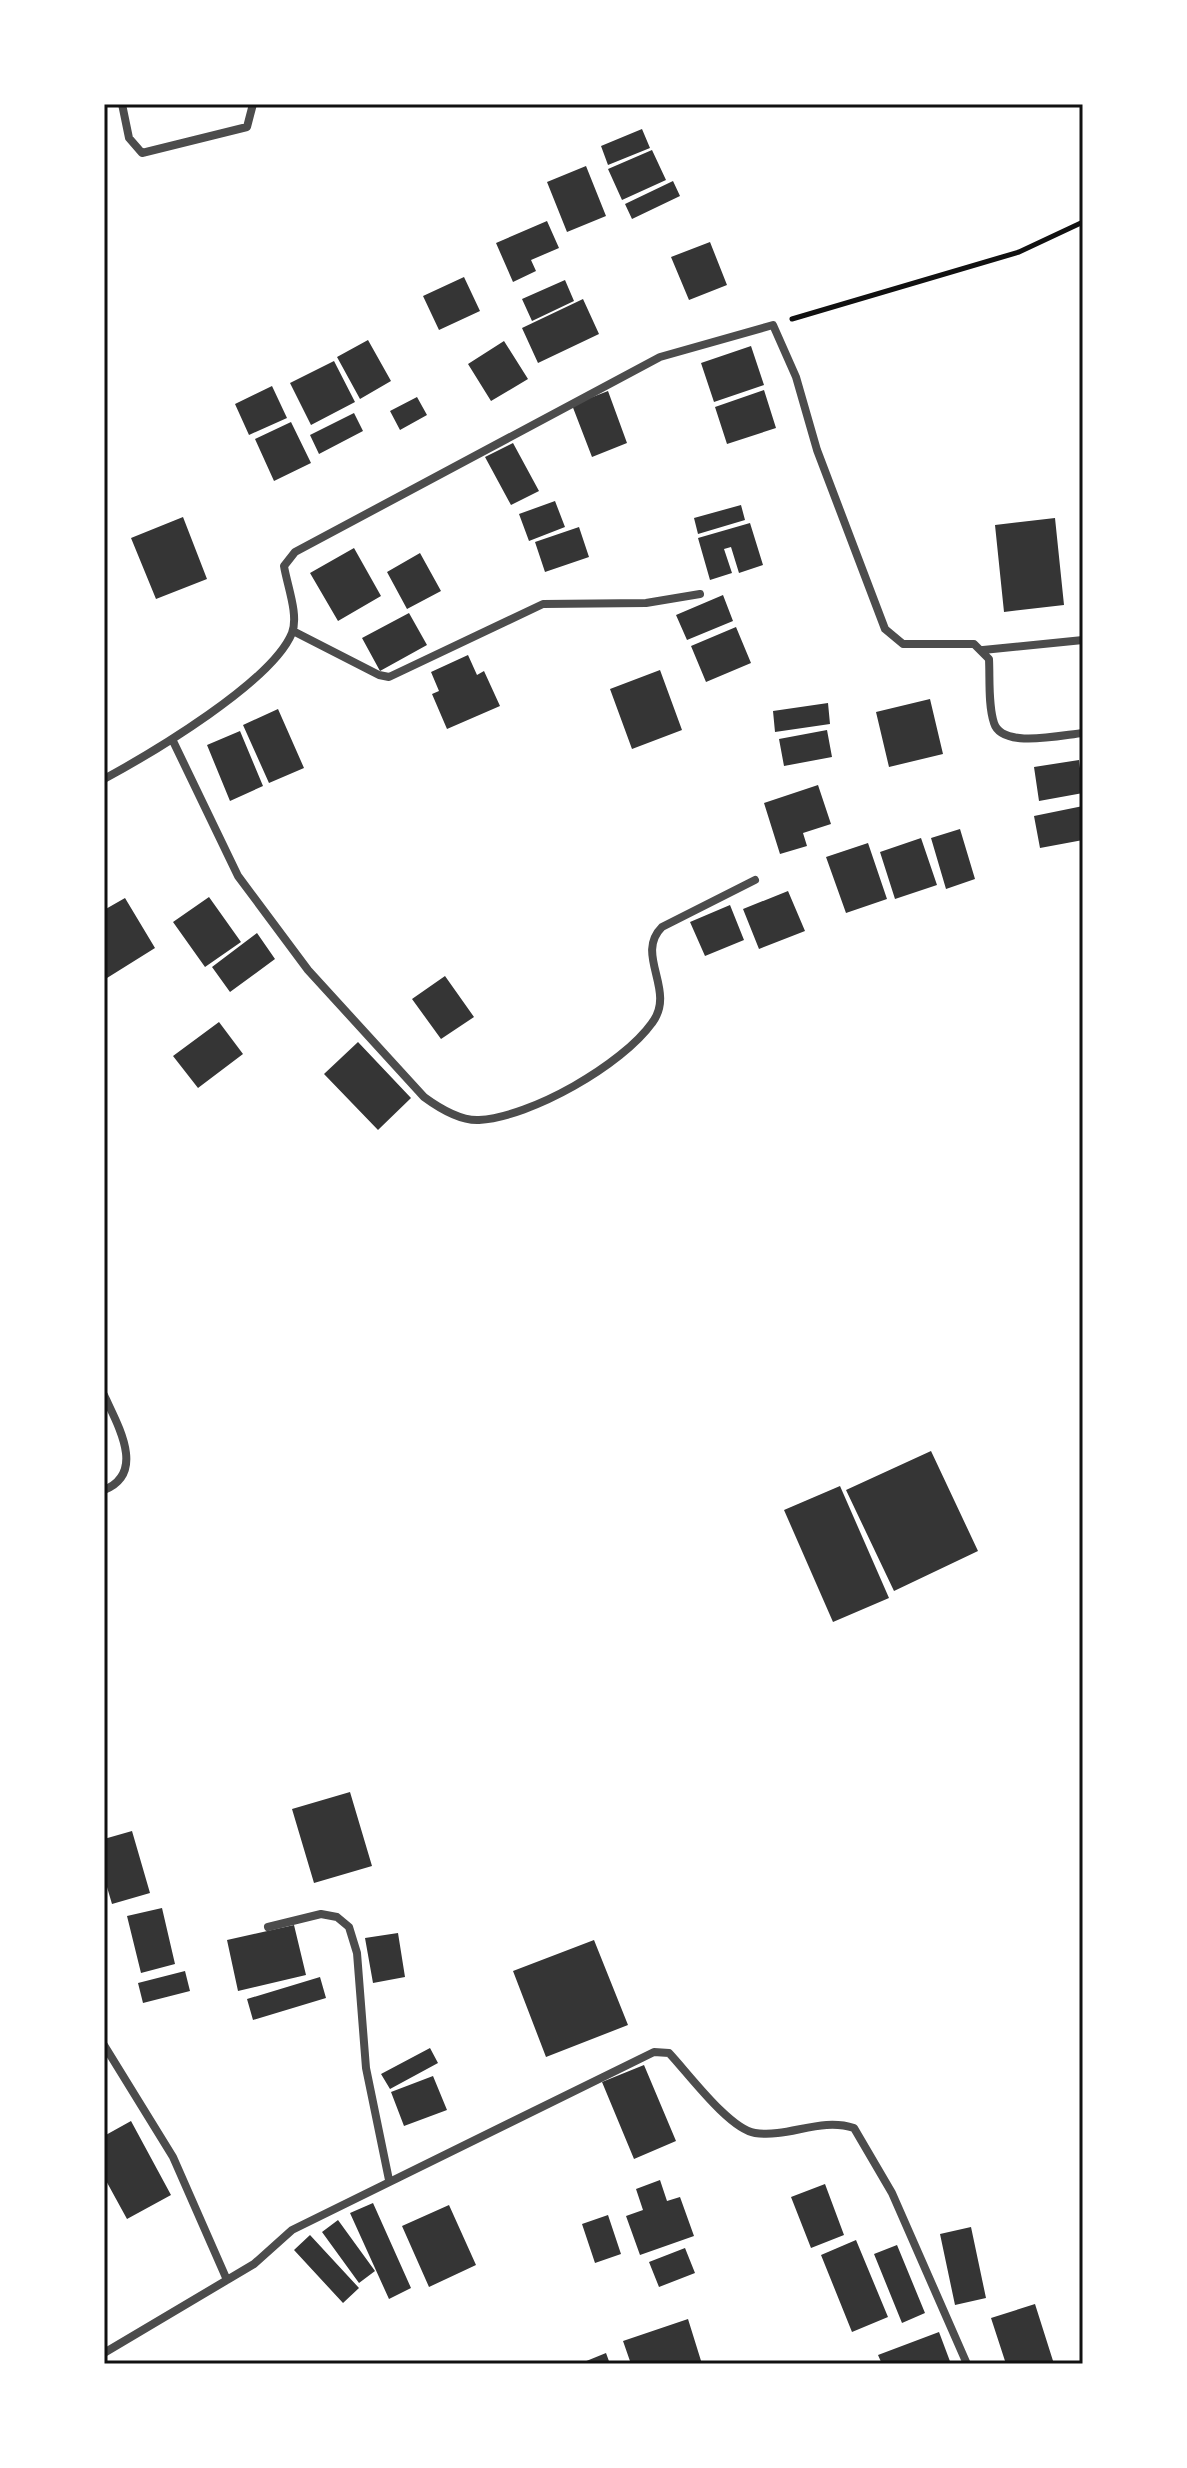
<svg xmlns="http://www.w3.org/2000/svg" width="1187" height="2468" viewBox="0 0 1187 2468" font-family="Georgia,serif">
	<rect width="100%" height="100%" fill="#fff"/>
	<!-- building -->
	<path fill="#353535" d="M642 129 650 148 608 165 601 146Z
		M652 150 666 180 622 200 608 169Z
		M586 166 606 216 567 232 547 182Z
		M673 181 680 196 632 219 625 204Z
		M547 221 559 248 531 260 536 271 513 282 496 243Z
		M710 242 727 285 689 300 671 257Z
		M464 277 480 311 439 330 423 296Z
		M565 280 574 301 532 321 522 299Z
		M583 299 599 334 538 363 522 328Z
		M368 340 391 381 360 399 337 357Z
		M504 341 528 379 491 401 468 364Z
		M751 346 764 385 714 402 701 363Z
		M334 361 355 402 311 425 290 383Z
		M272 386 287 418 249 435 235 404Z
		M764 390 776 428 727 444 715 407Z
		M608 391 627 443 592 457 572 405Z
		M417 397 427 415 400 430 390 411Z
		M354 413 363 431 319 454 310 435Z
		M291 422 311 463 274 481 255 439Z
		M513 443 539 491 511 505 485 457Z
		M555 501 565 527 529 541 519 514Z
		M741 505 745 520 698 534 694 518Z
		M183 517 207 579 156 599 131 538Z
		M1055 518 1064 605 1004 612 995 525Z
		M750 523 763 565 739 573 731 547 724 549 732 573 710 580 698 538Z
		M579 527 589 557 545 572 535 542Z
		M354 548 381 596 338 621 310 573Z
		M420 553 441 591 407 609 387 572Z
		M723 595 733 621 687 640 676 615Z
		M409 613 427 645 380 671 362 638Z
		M736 627 751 663 706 682 691 646Z
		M468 655 477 675 484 671 500 706 447 729 432 694 439 691 431 672Z
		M660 670 682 730 632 749 610 689Z
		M930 699 943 754 889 767 876 712Z
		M828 703 830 724 775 732 773 711Z
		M278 709 304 768 269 783 243 725Z
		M827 730 832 757 784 766 779 739Z
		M240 731 263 786 230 801 207 745Z
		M1079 760 1083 793 1039 801 1034 767Z
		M818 785 831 824 803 833 807 846 780 854 764 803Z
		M1083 806V840L1040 848 1034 816Z
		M960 829 975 879 946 889 931 838Z
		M921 838 937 885 895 899 880 852Z
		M868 843 887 899 846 913 826 857Z
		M788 891 805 931 759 949 743 909Z
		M209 897 241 942 205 967 173 922Z
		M125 898 155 948 107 978 104 973V910Z
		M730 905 744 940 705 956 690 922Z
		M257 933 275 959 230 992 212 967Z
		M445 976 474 1017 441 1039 412 999Z
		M219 1022 243 1054 198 1088 173 1056Z
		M358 1042 411 1098 378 1130 324 1074Z
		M931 1451 978 1551 894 1591 846 1490Z
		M840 1486 889 1598 833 1622 784 1510Z
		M350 1792 372 1866 314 1883 292 1809Z
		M132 1831 150 1893 112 1904 104 1877V1839Z
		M162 1908 175 1964 141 1973 127 1916Z
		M294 1925 306 1975 238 1991 227 1940Z
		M398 1933 405 1977 373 1983 365 1938Z
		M594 1940 628 2025 546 2057 513 1971Z
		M185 1971 190 1991 143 2003 138 1983Z
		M320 1977 326 1998 253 2020 247 1999Z
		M430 2048 438 2063 390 2089 381 2074Z
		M644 2065 676 2141 634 2159 602 2082Z
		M433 2076 447 2110 404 2126 391 2092Z
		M131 2121 171 2195 127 2219 104 2177V2136Z
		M660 2180 667 2201 680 2197 694 2236 640 2255 626 2216 643 2210 636 2189Z
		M825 2184 844 2235 811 2248 791 2197Z
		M373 2203 411 2288 389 2299 350 2213Z
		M449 2205 476 2265 429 2287 402 2226Z
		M608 2215 621 2254 595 2263 582 2224Z
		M338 2220 375 2271 359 2283 322 2232Z
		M971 2227 986 2298 955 2305 940 2234Z
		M310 2235 359 2288 343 2303 294 2250Z
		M856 2240 888 2317 852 2332 821 2255Z
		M897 2245 925 2313 902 2323 874 2254Z
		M685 2248 695 2273 659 2287 649 2262Z
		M1035 2304 1054 2364H1006L991 2318Z
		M688 2319 702 2364H631L623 2341Z
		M939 2332 951 2364H882L878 2355Z
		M606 2353 610 2364H579Z"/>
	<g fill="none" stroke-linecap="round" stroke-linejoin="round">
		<!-- path -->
		<path stroke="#111" stroke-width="5" d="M792 319 1019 252 1083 222"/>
		<!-- minor -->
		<path stroke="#4c4c4c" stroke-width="8" d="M122 104 129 138 142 153 247 127 253 104
			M293 631 379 675 389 677 543 604 646 603 700 594
			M983 650 1083 640
			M173 741 238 876 308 970 424 1097C439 1108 460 1121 479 1120 531 1117 622 1065 652 1023 677 990 634 955 662 927L755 880
			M104 779C152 753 272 682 292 633 299 615 287 585 284 566L295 552 660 357 773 325 796 377 817 450 885 629 903 644H974L989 659C990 679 988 705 994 723 1002 749 1061 735 1083 733
			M104 1395C117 1424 147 1473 104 1490
			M268 1927 321 1914 337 1917 349 1927 357 1953 366 2068 389 2180
			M104 2045 173 2157 227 2280
			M104 2353 254 2264 292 2230 654 2052 669 2053C688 2073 729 2129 755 2133 789 2138 820 2117 854 2128L892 2193 967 2364"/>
	</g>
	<!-- border -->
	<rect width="1187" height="2468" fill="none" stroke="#ffffff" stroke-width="212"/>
	<rect x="106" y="106" width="975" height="2256" fill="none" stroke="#111" stroke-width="3"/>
</svg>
